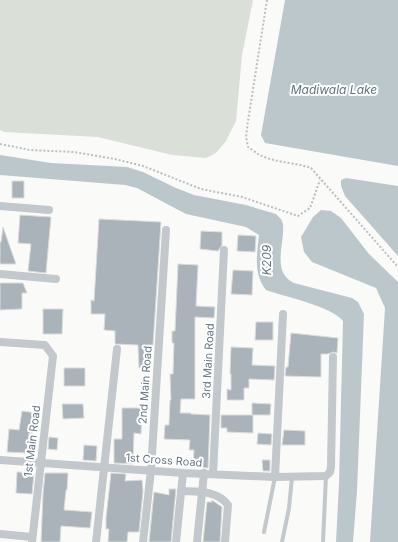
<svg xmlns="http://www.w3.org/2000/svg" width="398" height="542" viewBox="0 0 398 542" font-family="Inter,sans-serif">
	<rect width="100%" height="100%" fill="#fafaf8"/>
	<!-- green -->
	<path fill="#dadfd7" d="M0 0H253L242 55 236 121 226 141 216 153 206 158 172 155 98 137 4 132 0 130Z"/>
	<!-- water -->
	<path fill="#bcc7cc" d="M285 0H398V166L265 143 261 135Z
		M0 155 51 163 127 167 143 172 176 188 194 195 246 205 276 214 281 219 283 224C285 244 271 272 294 283L352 298 358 302 364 314 357 491 353 542H336L339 484 343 321C333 307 283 296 266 290 253 273 257 255 259 235L246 227 186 214 137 188 125 185 0 175Z
		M346 178 398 186V256L345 196 341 186V180Z
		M321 210 331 211 341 218 369 254 398 282V542H370L385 308 376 288 312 262 304 252 301 237 313 217Z"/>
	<!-- building -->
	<path fill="#aab3b9" stroke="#dcdcda" d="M12 181H24V198H12Z
		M20 215 51 217 46 273 28 271 31 244 18 243Z
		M99 219 161 222 153 345H148V368H139L138 345 115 344V331L104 330 105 314H91V300L94 301Z
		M3 227 16 264H0V242H1Z
		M201 231 222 232V245L218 251 200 249Z
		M238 235 256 236 255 252 237 251Z
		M178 264 198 265 196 306 215 307 214 318 195 317V399H181L180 413H191V414L210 415 208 468 193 467 194 450H189L190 440 164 439 165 425H169L170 400H171L170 374H173L174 343H172V331H175Z
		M233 270 253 271 252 295 231 294Z
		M0 283H23L27 293H22V309L0 310Z
		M43 309H63L62 334H43Z
		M256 322H273V340H255Z
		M291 333 338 338 337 353 333 352 328 354H321V377L285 376 286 367H288Z
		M231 347 253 348 252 365 275 366 274 380 249 379V388H244V400H227V389L231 390V374H230Z
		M64 368H85V386H64Z
		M252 403 271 404 270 415H252Z
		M62 404H83L84 418 63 419Z
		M122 408H142L141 434 134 433 133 464 114 463V439H122Z
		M22 411 36 413 33 433H29L27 453 7 452 9 429 19 430Z
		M221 415H253V433L227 432V428H221Z
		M284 430 305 431V445H282Z
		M258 433 272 434 271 445 257 444Z
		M49 437 58 438 57 450 48 449Z
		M84 445 97 446 96 461 83 460Z
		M262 460H270V471H263Z
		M17 472 34 473 32 494 16 493Z
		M45 473H68L67 490H66L64 510 92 512 90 528 61 526 60 542H41L43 494Z
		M111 473 126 474 125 481 142 480 143 491 139 532H128L127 542H108L109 529H106V518Z
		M169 489H176L171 542H149L154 492 169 495Z
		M212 500 222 507 220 542H203L207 502H212Z"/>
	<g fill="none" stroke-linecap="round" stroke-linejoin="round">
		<!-- path -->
		<path stroke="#bbbfc2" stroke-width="2" stroke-dasharray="2 2" stroke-linecap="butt" d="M267 0 248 121 246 137 248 147C251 149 255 152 258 154 274 163 294 162 311 168L398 267
			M0 144 30 150 74 152 115 159 143 166 201 189 242 197 298 216 310 208 320 180"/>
		<!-- service -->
		<path stroke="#c3c8cc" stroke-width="4" d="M264 532 275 477
			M282 542 289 508 292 477
			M323 542 326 476"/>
		<!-- minor -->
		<path stroke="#c3c8cc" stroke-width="8" d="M0 206 49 210
			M0 274 56 279
			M0 342 45 345 53 356 32 542
			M0 460 183 473 275 477 326 476 330 472 331 467 333 357
			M213 474 224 250
			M275 477 283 314
			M181 491C198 492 217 490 228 505L225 542
			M0 534 32 537
			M96 542 117 349
			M143 542 151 470 166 230
			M176 542 183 473
			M197 542 204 473"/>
	</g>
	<g text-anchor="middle" stroke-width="4" stroke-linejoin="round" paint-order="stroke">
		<!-- street labels -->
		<g font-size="11" fill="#657583" stroke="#fff">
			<text transform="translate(208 361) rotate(-87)" y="4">3rd Main Road</text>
			<text transform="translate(145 385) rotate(-86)" y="4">2nd Main Road</text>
			<text transform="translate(32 441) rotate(-83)" y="4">1st Main Road</text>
			<text transform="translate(164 460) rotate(4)" y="4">1st Cross Road</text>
		</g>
		<!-- water labels -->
		<g font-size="12" font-style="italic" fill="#60747c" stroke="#fff">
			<text x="334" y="94">Madiwala Lake</text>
			<text transform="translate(267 260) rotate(-90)" y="4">K209</text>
		</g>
	</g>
</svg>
